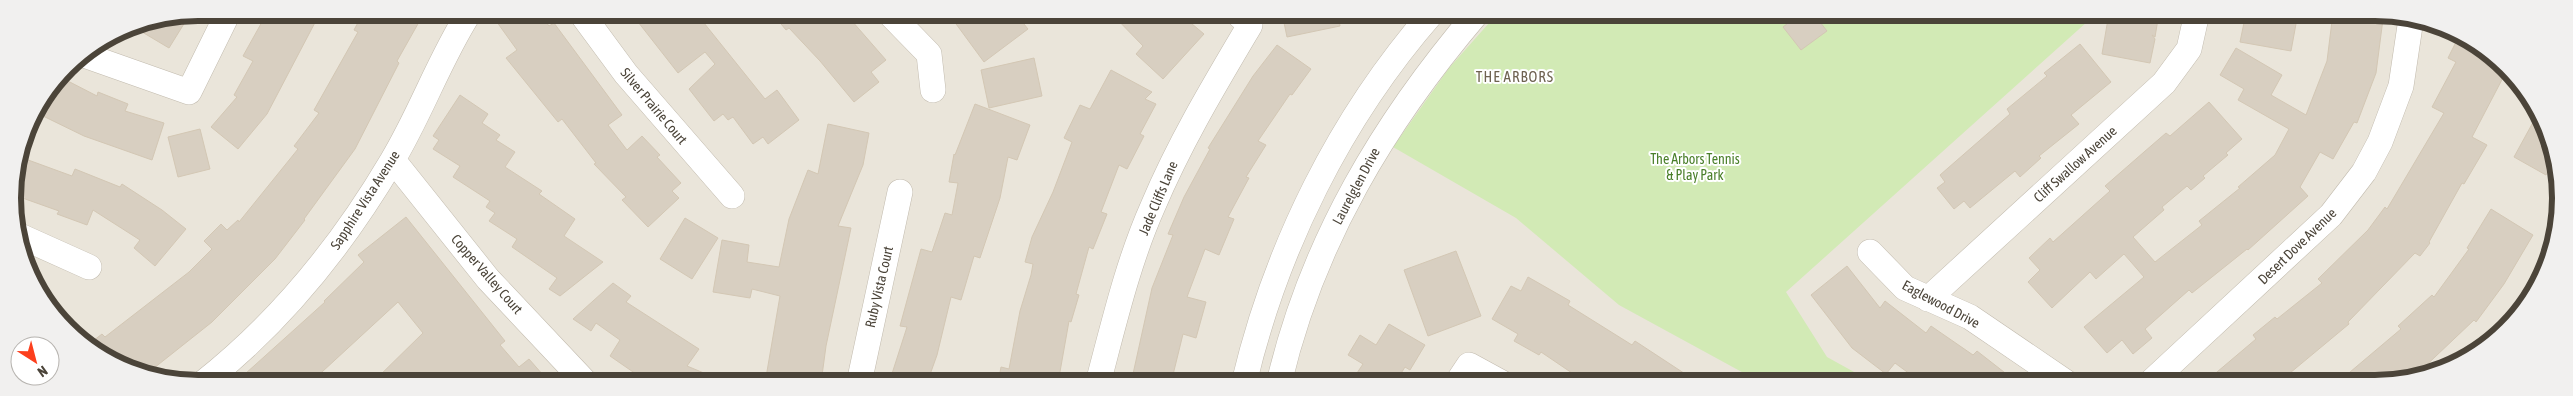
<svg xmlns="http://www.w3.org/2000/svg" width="2573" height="396" viewBox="0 0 2573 396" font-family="'Asap Condensed',sans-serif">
	<rect width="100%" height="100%" fill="#f6f3ec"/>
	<!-- residential -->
	<path fill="#eae5da" d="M198 13H2387L2457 32 2515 76 2551 139 2560 210 2541 280 2506 329 2457 364 2387 383H186L116 364 58 320 22 258 13 186 27 127 67 67 127 27Z"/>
	<!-- green -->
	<path fill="#d2eab5" d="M1498 13H2097L1786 292 1827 357 1874 383H1762L1619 305 1516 218 1393 147 1449 68Z"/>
	<!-- building -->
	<path fill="#d8cfc1" stroke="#d3c7b4" d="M267 13H320L267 114 238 149 211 127 237 97 234 95 253 61 243 56Z
		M363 13H402L419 22 397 61 399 63 355 149 304 219 305 220 275 259 212 322 149 372 116 364 89 344 102 334 105 337 189 272 212 249 204 241 221 224 227 230 238 220 239 222 298 149 294 146 319 113 314 110 358 32 354 30Z
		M502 13H539L549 26 554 23 622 115 608 125 627 150 642 136 660 155 657 157 681 183 672 191 679 198 648 227 622 200 626 197 594 164 596 163 562 119 558 122 506 58 517 50 494 18Z
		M631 13H696L765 99 777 90 799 120 768 144 763 137 753 144 733 117 728 120 723 114 714 121 689 89 715 64 705 52 678 73Z
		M772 13H845L886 60 871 72 879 82 854 102 820 61 789 28 786 30Z
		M948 13H1015L1028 29 984 62Z
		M1111 13H1179L1204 34 1163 79 1136 54 1143 46Z
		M1282 13H1338L1340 26 1287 37Z
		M1801 13H1813L1827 31 1801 50 1783 27Z
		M2109 13H2126L2158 19 2155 37 2152 35 2155 39 2150 63 2102 54Z
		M2246 13H2298L2291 51 2240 42Z
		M2333 13 2383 19 2376 73 2357 123 2354 122 2333 159 2320 152 2300 187 2308 196 2248 250 2247 249 2192 293 2189 290 2145 329 2152 338 2133 354 2122 340 2107 353 2084 327 2144 277 2124 254 2096 279 2090 272 2052 308 2028 282 2040 270 2029 258 2050 238 2053 242 2110 191 2105 186 2144 152 2166 133 2170 136 2209 102 2242 139 2226 153 2228 155 2203 176 2205 178 2191 190 2187 186 2162 207 2164 210 2133 237 2155 262 2202 225 2199 221 2240 188 2238 187 2275 155 2289 129 2238 100 2244 89 2220 75 2236 48 2282 75 2271 95 2306 115 2327 61Z
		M190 14 169 48 132 26 167 19Z
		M2460 34 2507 70 2472 137 2487 145 2464 184 2462 183 2429 242 2430 243 2420 256 2415 253 2348 322 2349 324 2278 383H2204L2256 339 2253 335 2275 317 2277 319 2322 283 2318 279 2368 230 2385 207 2387 209 2444 113 2432 107 2456 62 2448 58Z
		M2080 44 2111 82 2071 115 2079 124 2039 156 2041 158 2020 177 2015 171 1970 208 1964 201 1954 209 1937 188 1945 182 1940 175 2010 114 2007 109 2047 76 2044 73Z
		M1277 45 1311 69 1292 95 1290 94 1258 141 1266 145 1246 177 1249 178 1228 217 1234 219 1219 255 1205 249 1187 297 1206 302 1196 338 1183 334 1171 383H1131L1152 288 1173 235 1168 234 1184 197 1210 149 1208 148 1253 76Z
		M1034 58 1042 96 989 108 981 70Z
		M1111 70 1152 92 1145 99 1156 104 1140 134 1144 136 1127 169 1119 165 1101 212 1107 214 1093 249 1089 247 1076 294 1079 295 1071 322 1069 321 1058 383H998L1001 367 1009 369 1020 311 1031 275 1033 264 1025 262 1032 237 1053 192 1072 142 1064 138 1080 105 1090 109Z
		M62 78 97 96 98 92 128 104 125 111 164 123 152 160 84 136 43 116Z
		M460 95 488 114 482 123 500 135 496 140 515 152 505 167 542 191 539 194 575 219 564 236 603 262 560 296 549 289 557 278 512 247 517 239 489 221 495 213 486 207 490 201 453 177 460 166 433 149 439 140 433 136Z
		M975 104 1030 125 1017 160 1008 157 1000 198 980 258 974 256 961 300 951 297 937 355 927 383H889L907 327 900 326 921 249 932 252 945 213 952 215 958 183 949 182 954 154 955 155Z
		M2537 115 2551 139 2554 160 2546 175 2514 157Z
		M828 124 869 133 863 165 838 226 851 228 826 346 821 383H765L780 296 752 289 750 298 713 292 722 240 749 245 747 262 779 267 789 219 808 170 818 174Z
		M200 129 210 169 178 177 168 137Z
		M20 157 72 176 75 169 120 187 122 184 162 210 186 229 155 266 134 248 140 240 93 210 87 225 57 214 59 211 14 195 13 186Z
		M2491 209 2533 235 2504 284 2476 322 2474 320 2416 375 2387 383H2337L2401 329 2398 326 2432 295 2434 297 2469 249 2467 248Z
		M406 217 505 341 500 345 519 367 529 359 550 383H372L423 333 398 302 310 383H235L325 302 324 301 364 262 358 255Z
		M685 218 718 238 692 279 660 259Z
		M1456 251 1481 316 1428 336 1404 270Z
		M1847 266 1880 308 1885 301 1926 333 1931 326 1973 355 1977 351 2018 383H1922L1895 363 1886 374 1852 348 1811 295Z
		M1528 277 1570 301 1568 305 1632 345 1635 341 1699 383H1566L1572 373 1541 352 1539 355 1514 341 1518 334 1492 319 1511 286 1521 291Z
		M613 283 631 296 626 302 699 349 687 366 728 383H649L610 356 620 340 596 323 591 331 573 319Z
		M1389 324 1425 345 1410 370 1405 367 1395 383H1373L1357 373 1363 364 1348 355 1360 335 1376 345Z"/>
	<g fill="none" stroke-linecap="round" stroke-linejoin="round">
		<!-- minor casing -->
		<g stroke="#c2bbae" stroke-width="26">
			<path id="minor" d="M581 13 626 74 732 196
				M889 13 929 54 933 90
				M84 55 189 92 228 13
				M393 160 488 279 586 383
				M20 236 89 267
				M1870 252 1905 288 1970 317 2067 383
				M1928 299 2164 83 2189 49 2197 13
				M203 383C279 323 343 244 392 161 421 113 439 60 469 13
				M859 383 900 192
				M1098 383C1114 323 1128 262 1153 206 1180 142 1215 84 1250 25L1237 13
				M1244 383C1276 248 1340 118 1432 13
				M1279 383C1312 242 1384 122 1477 13
				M1457 383 1469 365 1502 383
				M2150 383 2331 215 2364 172 2380 142 2401 86 2411 19"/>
		</g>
		<!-- minor -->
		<use href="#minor" stroke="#fff" stroke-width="25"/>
	</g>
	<g text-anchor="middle" stroke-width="4" stroke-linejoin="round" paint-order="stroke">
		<!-- street labels -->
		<g font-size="14" fill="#4b4439" stroke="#fff">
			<text transform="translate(654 106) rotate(50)" y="5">Silver Prairie Court</text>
			<text transform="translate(2075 164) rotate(-42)" y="5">Cliff Swallow Avenue</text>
			<text transform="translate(1356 186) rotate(-62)" y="5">Laurelglen Drive</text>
			<text transform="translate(1158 198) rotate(-67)" y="5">Jade Cliffs Lane</text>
			<text transform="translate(365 200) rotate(-57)" y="5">Sapphire Vista Avenue</text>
			<text transform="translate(2297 246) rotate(-44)" y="5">Desert Dove Avenue</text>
			<text transform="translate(487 274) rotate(49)" y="5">Copper Valley Court</text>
			<text transform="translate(879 287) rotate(-77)" y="5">Ruby Vista Court</text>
			<text transform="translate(1941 304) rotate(28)" y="5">Eaglewood Drive</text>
		</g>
		<!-- park labels -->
		<g font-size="14" fill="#4a7f2a" stroke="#fff">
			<text x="1695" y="164">The Arbors Tennis<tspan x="1695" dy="16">&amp; Play Park</tspan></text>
		</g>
		<!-- neighbourhood labels -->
		<g font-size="15" letter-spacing="1" fill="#6e6250" stroke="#fff">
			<text x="1515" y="82">THE ARBORS</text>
		</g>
	</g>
	<!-- crop -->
	<path d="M0 0H2573V396H0ZM198 21H2375A177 177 0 0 1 2552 198V198A177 177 0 0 1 2375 375H198A177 177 0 0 1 21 198V198A177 177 0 0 1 198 21Z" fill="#f1f0ef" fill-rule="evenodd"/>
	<path fill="none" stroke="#4b4439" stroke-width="6" d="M198 21H2375A177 177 0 0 1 2552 198V198A177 177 0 0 1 2375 375H198A177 177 0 0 1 21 198V198A177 177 0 0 1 198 21Z"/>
	<!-- north arrow -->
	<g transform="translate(35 361) rotate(144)"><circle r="24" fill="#ffffff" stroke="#b7b4b0"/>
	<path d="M0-4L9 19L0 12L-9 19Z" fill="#fc3f1d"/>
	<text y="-8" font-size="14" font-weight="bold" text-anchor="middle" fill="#4b4439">N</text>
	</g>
</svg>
